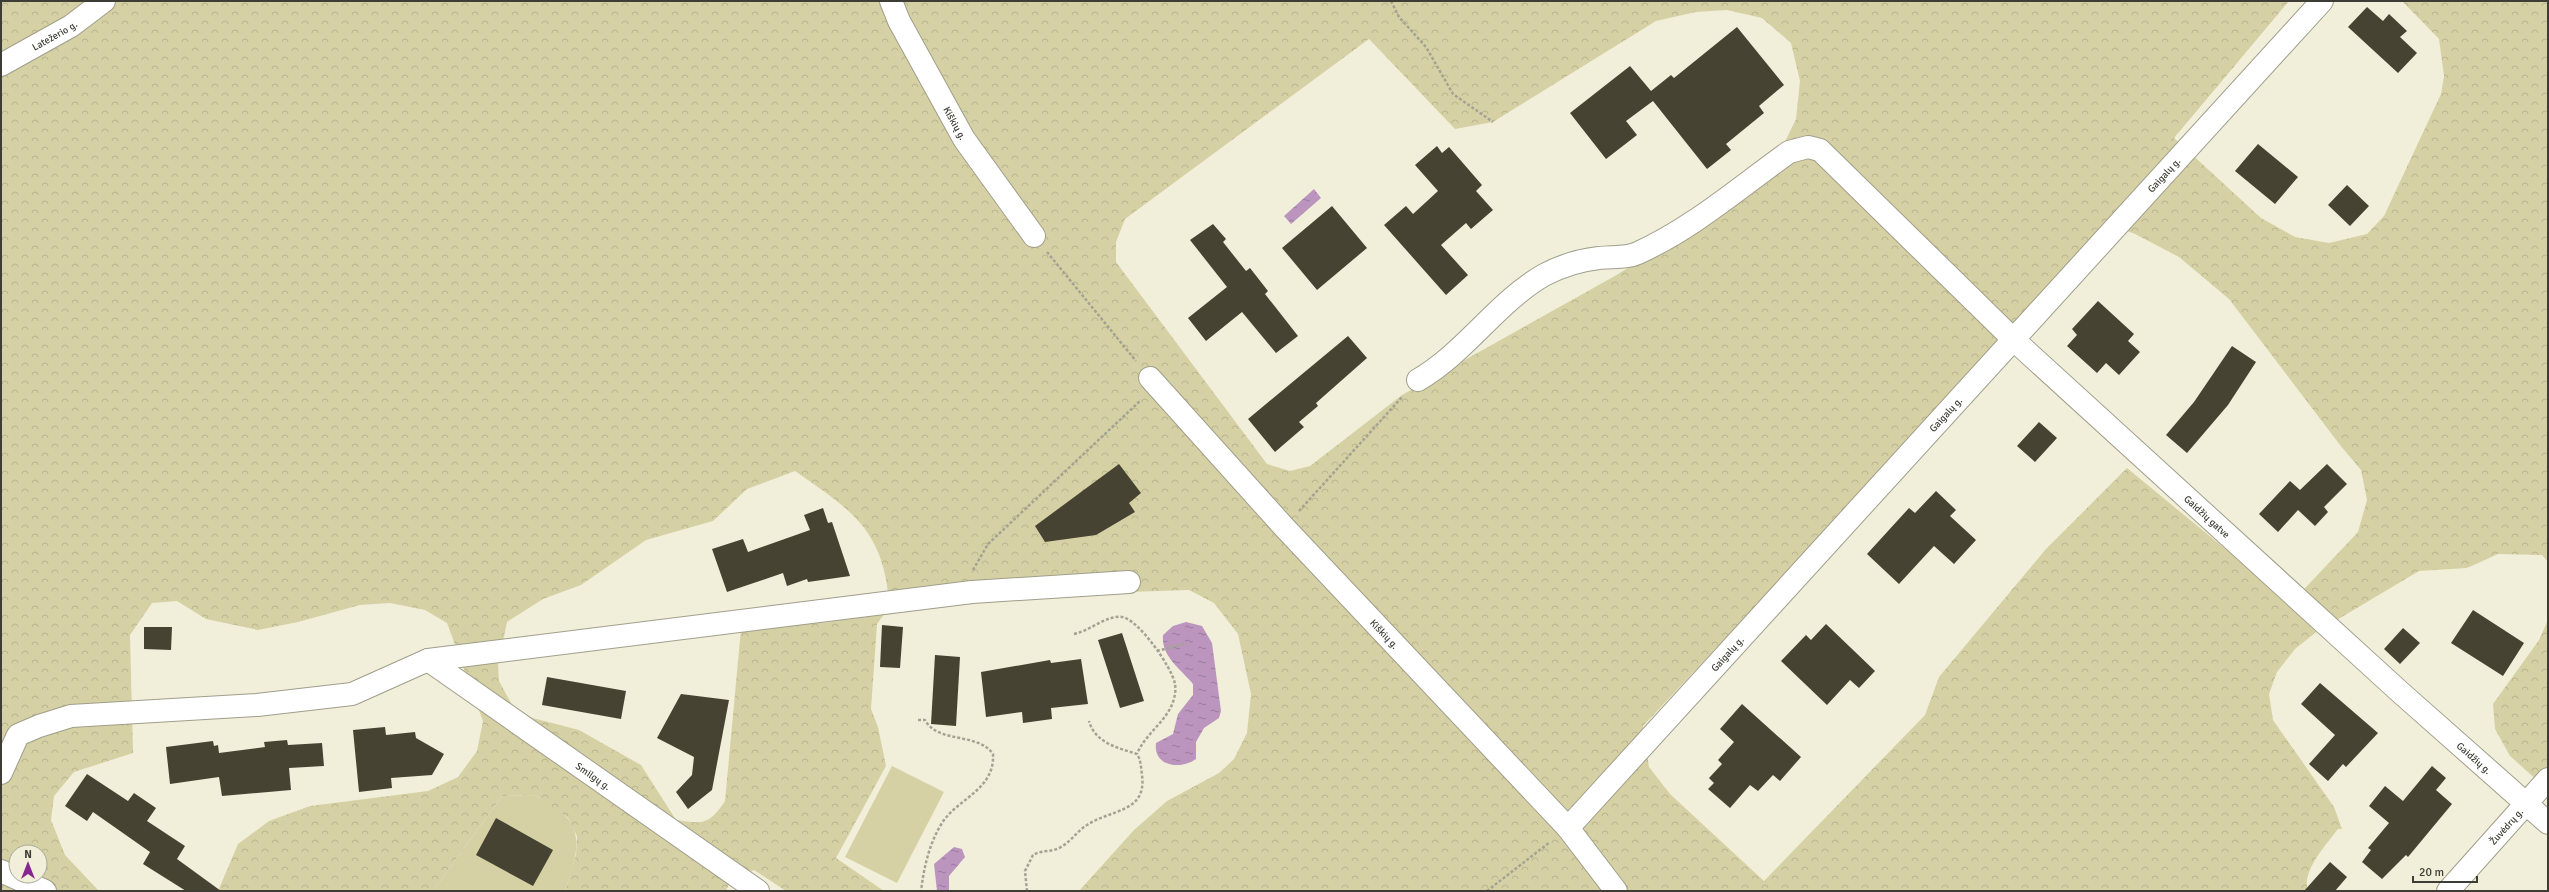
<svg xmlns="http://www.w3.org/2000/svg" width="2549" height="892" viewBox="0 0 2549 892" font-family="Signika,sans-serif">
	<defs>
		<pattern id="forest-crowns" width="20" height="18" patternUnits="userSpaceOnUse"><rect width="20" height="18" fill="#d6d1a4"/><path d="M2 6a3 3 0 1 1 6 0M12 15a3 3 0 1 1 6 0" fill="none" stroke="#b9b48e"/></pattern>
		<pattern id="water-ripples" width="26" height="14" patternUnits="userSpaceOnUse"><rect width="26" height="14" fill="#bb95bd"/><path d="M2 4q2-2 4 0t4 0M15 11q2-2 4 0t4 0" fill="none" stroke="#997b9a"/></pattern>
	</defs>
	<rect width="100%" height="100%" fill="#f1efda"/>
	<!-- grass -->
	<path fill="#d6d1a4" d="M892 766 944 792 897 883 845 857Z
		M535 795C545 802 561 810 568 819 585 841 572 867 565 891H433L502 796Z"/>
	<!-- forest -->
	<path fill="url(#forest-crowns)" fill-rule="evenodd" d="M1 1H2289L2174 138 2261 218 2295 237 2329 243 2367 234 2384 216 2441 94 2444 76 2439 39 2402 1H2548V562L2542 555 2498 554 2467 568 2419 571 2315 633 2295 649 2277 672 2269 694 2273 720 2334 807 2342 829H2338C2327 844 2301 871 2308 891H1079L1134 830 1167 801 1219 773 1234 759 1247 733 1251 694 1238 634 1214 603 1189 590 1012 596 887 610 877 624 871 709 878 727 886 766 836 858 884 891H786L754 870 731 879 726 891H565L576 855 577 836 568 818 535 795 502 796 433 891H218L238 844 269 821 310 806 428 791 458 777 477 751 483 721 447 623 425 610 390 603 360 605 298 622 258 630 206 619 177 601 152 603 130 635 133 753 74 772 54 796 51 820 65 855 99 891H1ZM1727 10 1762 18 1791 43 1800 81 1796 119 1777 158 1746 197 1613 277 1402 395 1310 466 1290 471 1267 464 1116 262V242L1125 219 1369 39 1455 129 1493 122 1656 21 1696 12ZM2112 225 2135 234 2179 257 2229 299 2340 445 2361 470 2367 500 2358 532 2291 603 2127 468 2046 549 1939 677 1925 715 1764 881 1670 794 1649 767 1643 726ZM795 471C846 507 880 526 888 592L831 622 741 629 725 801C709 825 703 824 676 820L641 765 579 730 525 716 512 705 499 681 498 665 507 622 543 599 581 585 646 540 713 521 747 489ZM16 852H40V876H16Z
		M2548 620V790L2510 756 2495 729 2493 704 2539 640Z"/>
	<!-- water -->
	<path fill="url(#water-ripples)" d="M1314 189 1321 198 1291 224 1284 216Z
		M1186 622 1202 626 1212 643 1221 711 1219 718 1204 728 1196 742V759C1181 770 1153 767 1156 743L1173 734 1178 714 1193 695V684C1181 669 1161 657 1163 635L1173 626Z
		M954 847 962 849 965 857 949 876V891H937L934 864Z"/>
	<!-- building -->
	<path fill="#464333" d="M2367 7 2383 21 2389 14 2407 31 2400 37 2417 53 2398 73 2348 27Z
		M1737 27 1784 85 1759 106 1764 113 1726 144 1731 150 1707 169 1653 101 1626 121 1637 135 1606 159 1570 113 1630 66 1651 91 1671 75 1674 78Z
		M2258 144 2298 177 2275 204 2235 171Z
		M1437 146 1442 153 1449 147 1482 185 1476 191 1493 210 1471 229 1466 223 1441 245 1468 275 1446 295 1384 225 1406 206 1413 214 1438 191 1415 165Z
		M2347 185 2369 206 2350 226 2328 205Z
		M1332 206 1367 248 1317 290 1282 248Z
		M1213 224 1226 239 1223 242 1246 271 1250 268 1268 291 1265 294 1298 336 1276 353 1242 312 1206 341 1188 318 1227 287 1190 240Z
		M2098 301 2134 334 2128 341 2140 352 2119 375 2106 363 2097 373 2067 346 2077 335 2072 329Z
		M1348 336 1367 358 1316 403 1318 406 1299 422 1304 427 1275 452 1248 419Z
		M2232 346 2256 362 2228 405 2187 453 2166 435 2194 402Z
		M2039 422 2057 438 2035 462 2017 446Z
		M1119 464 1141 493 1129 503 1135 512 1096 535 1045 542 1035 526Z
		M2327 464 2347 484 2324 507 2328 512 2315 526 2298 510 2278 532 2259 514 2290 481 2300 490Z
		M1936 491 1956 510 1950 516 1976 540 1954 564 1934 546 1899 584 1867 554 1909 508 1915 513Z
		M823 508 828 523 832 522 850 576 808 582 807 579 787 586 783 573 727 592 712 549 743 539 748 552 810 530 804 515Z
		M2473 610 2524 643 2503 676 2451 643Z
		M1826 624 1875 671 1859 688 1850 680 1827 705 1781 661 1806 635 1811 640Z
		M882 625 903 627 900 668 880 667Z
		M144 627H172L171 650 144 649Z
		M2403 628 2420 643 2400 664 2384 649Z
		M1122 633 1144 701 1120 708 1098 640Z
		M935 655 960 657 956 726 931 724Z
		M1081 659 1088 704 1051 708 1052 719 1023 723 1022 712 986 717 981 672 1050 660 1051 663Z
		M547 677 626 691 621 719 542 705Z
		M2320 683 2378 733 2346 767 2343 764 2328 781 2309 764 2335 735 2301 704Z
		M681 694 729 700 712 790 688 809 676 792 692 775 694 757 657 738Z
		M1742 704 1801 757 1780 781 1773 775 1758 791 1750 785 1730 808 1708 789 1714 783 1709 778 1722 764 1718 760 1734 742 1720 729Z
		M385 727 386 735 415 732 416 738 444 754 432 775 391 778 392 788 359 792 353 730Z
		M287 740 288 745 322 743 324 766 289 768 291 790 222 796 219 777 170 784 166 747 213 741 214 746 218 745 219 753 265 747 264 742Z
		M2432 766 2446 778 2436 790 2452 804 2408 857 2406 855 2382 879 2362 862 2371 850 2368 848 2389 823 2369 806 2385 786 2403 801Z
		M87 774 128 801 134 793 156 808 147 821 185 846 177 859 221 891H186L143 864 150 852 93 812 87 821 65 806Z
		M496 818 553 850 533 886 476 855Z
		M2330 862 2347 877 2335 891H2304Z"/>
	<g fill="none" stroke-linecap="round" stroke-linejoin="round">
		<!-- minor casing -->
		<g stroke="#a09e8b" stroke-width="24">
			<g id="minor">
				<path id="s1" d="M891 1 899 21 964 139 1034 236"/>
				<path id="s2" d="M1 65 71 26 104 1"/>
				<path id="s3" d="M1150 378 1284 527 1568 828 1616 891"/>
				<path id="s4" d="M1418 380C1466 352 1496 303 1544 275 1561 266 1581 260 1599 258 1612 256 1625 259 1638 253 1693 228 1740 187 1789 152L1808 147 1820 150 2014 340 2400 692 2548 823"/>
				<path id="s5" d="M428 660 758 891"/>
				<path d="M1 773 18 735 39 726 71 716 257 705 352 694 428 660 972 592 1129 582"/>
				<path id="s6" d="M1568 828 2322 1"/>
				<path d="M1 871 45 891"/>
				<path id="s7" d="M2448 891 2548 779"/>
			</g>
		</g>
		<!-- path -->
		<path stroke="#a4a393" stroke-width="2.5" stroke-dasharray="3 2" stroke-linecap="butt" d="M1391 1 1399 17 1426 47 1453 94 1493 122
			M1047 252 1136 361
			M1299 511 1403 396
			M973 570 988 544 1141 400
			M1074 634C1090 631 1106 615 1122 617 1138 619 1172 667 1175 684 1176 690 1175 696 1173 702 1166 722 1145 734 1137 754
			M1157 651 1187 643
			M918 720H925C938 744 978 732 993 754 995 790 958 798 942 823 929 844 924 867 921 891
			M1027 891 1025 871 1033 855C1041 850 1051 852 1059 848 1070 843 1077 831 1087 825 1111 809 1147 813 1142 775 1141 768 1141 760 1137 754 1118 748 1095 743 1089 721
			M1487 891 1550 842"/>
		<!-- minor -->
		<use href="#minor" stroke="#fff" stroke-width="22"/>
	</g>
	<g text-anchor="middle" stroke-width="4" stroke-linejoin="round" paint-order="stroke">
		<!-- street labels -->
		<g font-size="10" fill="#3d3d35" stroke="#f1efda">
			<text dy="4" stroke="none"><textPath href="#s2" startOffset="61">Latežerio g.</textPath></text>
			<text dy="4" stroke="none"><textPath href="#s1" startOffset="138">Kiškių g.</textPath></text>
			<text dy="4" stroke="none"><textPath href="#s6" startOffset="884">Gaigalų g.</textPath></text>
			<text dy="4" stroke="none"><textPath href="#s6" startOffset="560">Gaigalų g.</textPath></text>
			<text dy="4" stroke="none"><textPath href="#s4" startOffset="1009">Gaidžių gatve</textPath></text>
			<text dy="4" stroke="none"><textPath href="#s3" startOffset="347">Kiškių g.</textPath></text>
			<text dy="4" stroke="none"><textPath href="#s6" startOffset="236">Gaigalų g.</textPath></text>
			<text dy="4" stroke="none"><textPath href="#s4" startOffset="1369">Gaidžių g.</textPath></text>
			<text dy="4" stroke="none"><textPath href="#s5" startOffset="202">Smilgų g.</textPath></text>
			<text dy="4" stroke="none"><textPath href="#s7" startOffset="87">Žuvėdrų g.</textPath></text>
		</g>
	</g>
	<!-- border -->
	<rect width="2549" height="892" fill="none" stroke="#3d3d35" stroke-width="4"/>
	<!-- north arrow -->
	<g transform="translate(28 864)"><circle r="19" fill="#f1efda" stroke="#a9a898"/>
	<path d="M0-3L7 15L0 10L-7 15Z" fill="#872690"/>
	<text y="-6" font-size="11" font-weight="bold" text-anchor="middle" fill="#3d3d35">N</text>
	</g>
	<!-- scale -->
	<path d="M2413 876v6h64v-6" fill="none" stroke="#3d3d35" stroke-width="2"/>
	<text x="2419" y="876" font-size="12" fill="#3d3d35" stroke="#f1efda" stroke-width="3" paint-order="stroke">20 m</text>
</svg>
